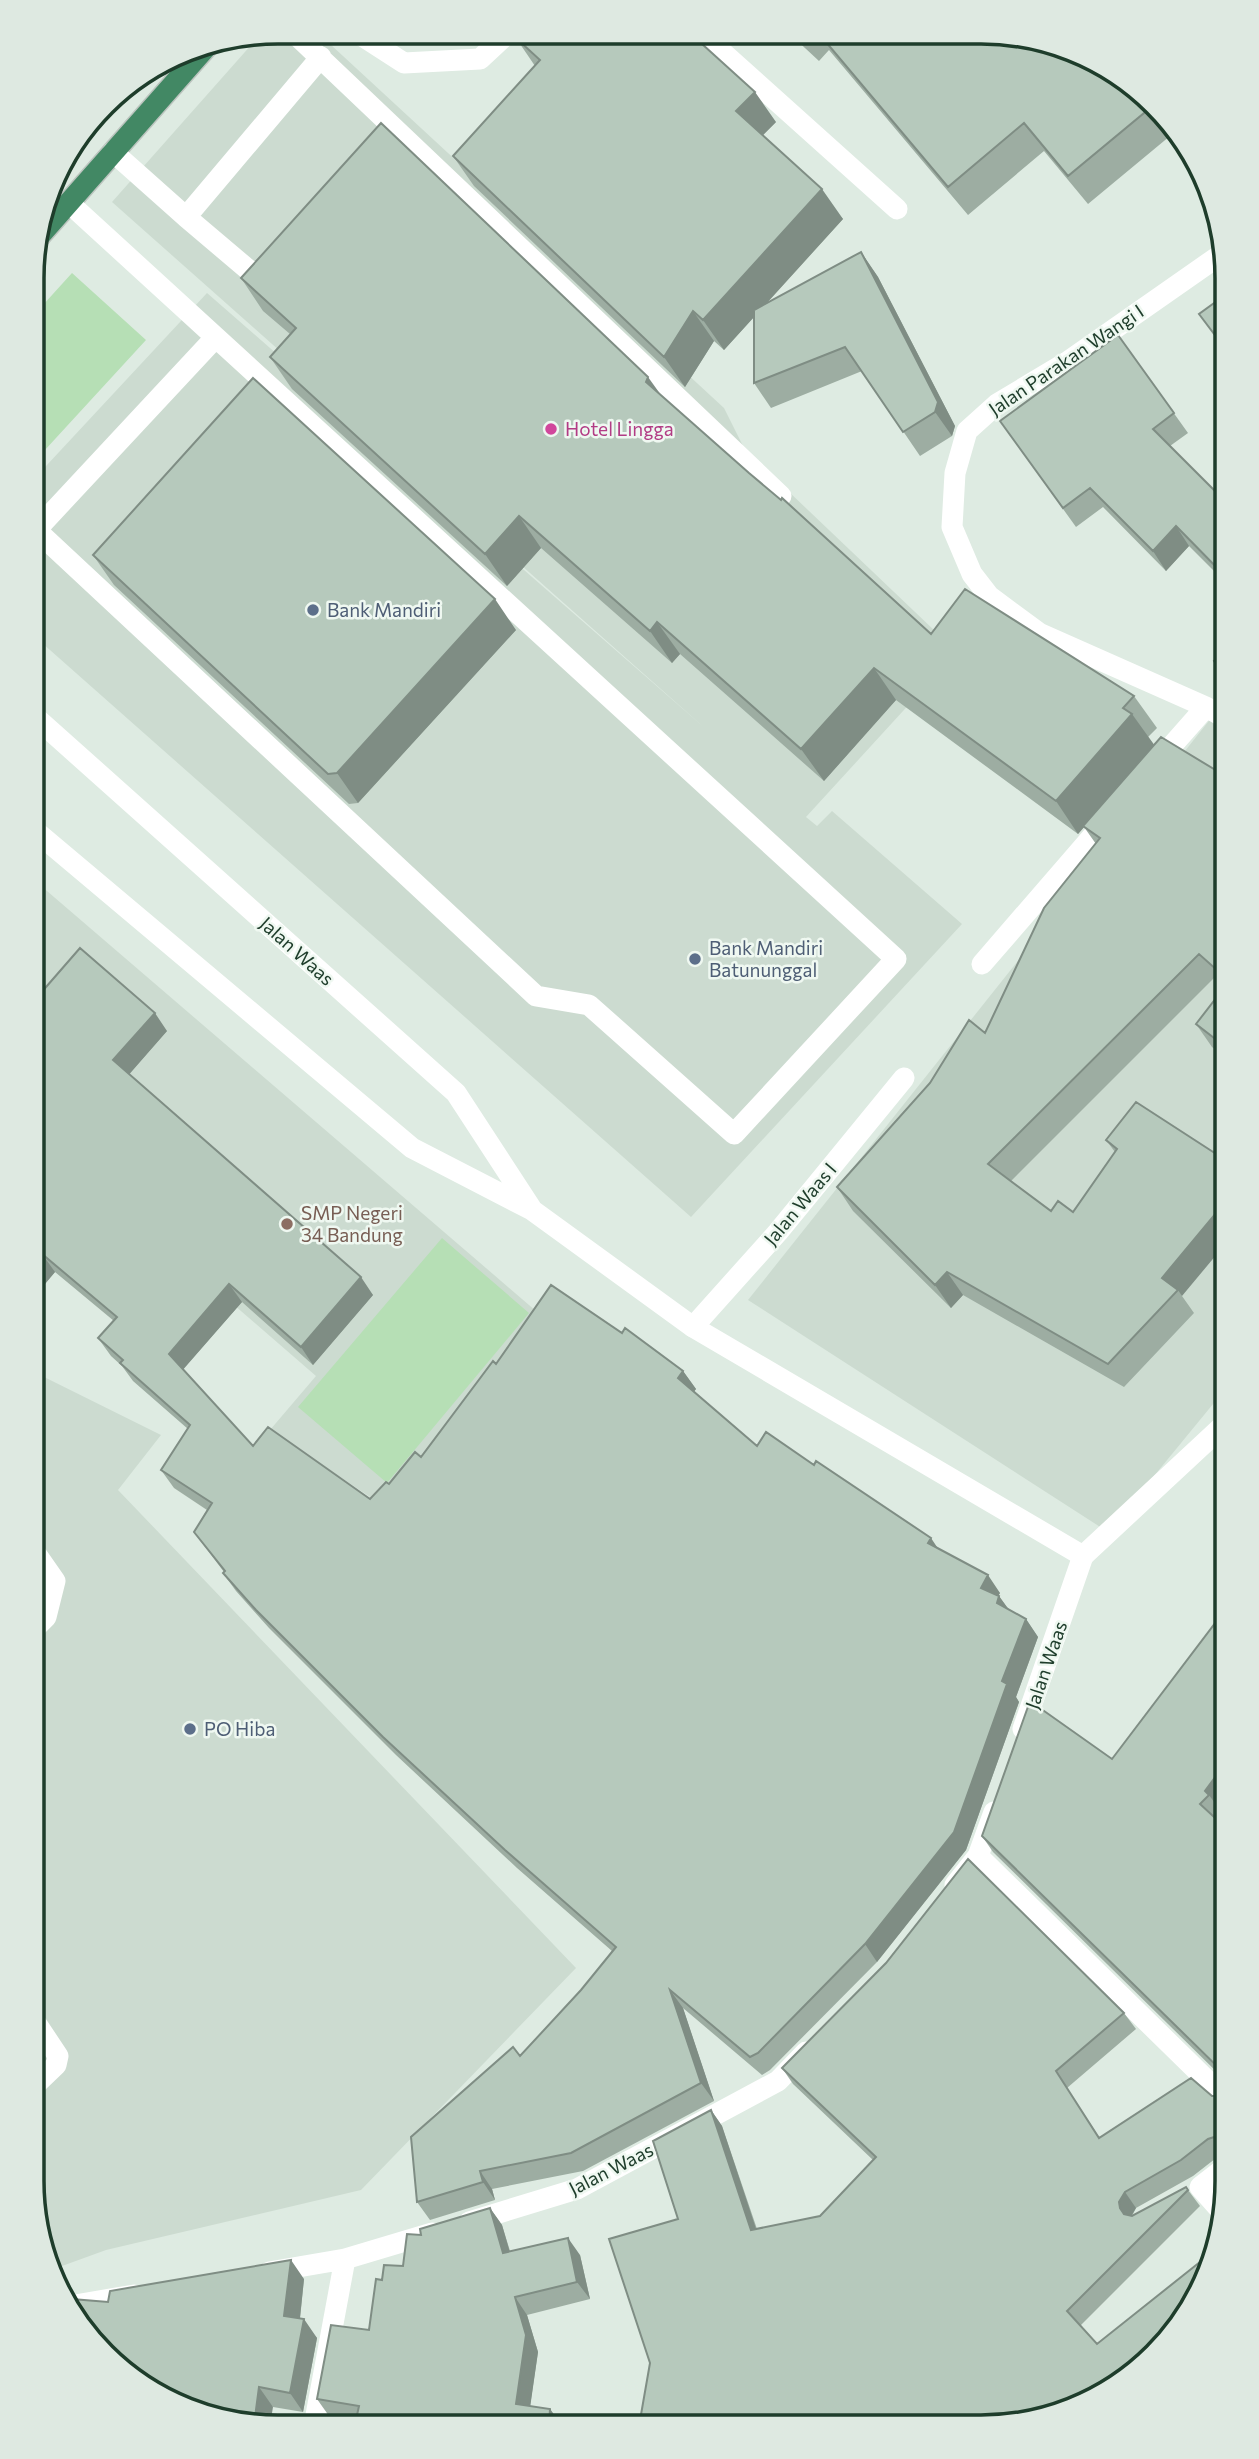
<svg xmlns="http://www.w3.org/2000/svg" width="1259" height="2459" viewBox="0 0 1259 2459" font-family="Commissioner,sans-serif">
	<rect width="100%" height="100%" fill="#deebe2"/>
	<!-- built -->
	<path fill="#ccdbd0" d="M278 32H317L724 408 745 450 957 652 806 817 817 826 832 811 962 924 691 1217 33 635V480L207 293 707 730 112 202 260 35Z
		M1212 717 1227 731V1387L1108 1532 748 1300Z
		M33 879 543 1317 382 1505 270 1430 316 1376 33 1131Z
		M32 1371 161 1435 118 1490 576 1968 361 2190 106 2250 51 2270 44 2260 32 2181Z"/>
	<!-- green -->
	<path fill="#b6dfb5" d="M72 273 146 340 33 463V316Z
		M442 1238 529 1313 387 1483 298 1407Z"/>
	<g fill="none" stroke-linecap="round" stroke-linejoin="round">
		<!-- trunk casing -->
		<g stroke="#bcc5bf" stroke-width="24">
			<path id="trunk" d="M35 241 208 45"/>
		</g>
		<!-- service -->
		<path stroke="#fff" stroke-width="21" d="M293 32 781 496
			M356 32 404 63 480 59 508 33
			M702 34 897 209
			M113 152 186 217 321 57
			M186 217 258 278 268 266
			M33 527 36 530 215 338
			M36 530 536 996 589 1005 734 1134 896 959 69 203
			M32 1631 46 1617 55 1581 32 1548
			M32 2088 56 2065 58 2056 32 2017"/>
		<!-- minor -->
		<path stroke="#fff" stroke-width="21" d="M1223 253 1067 362 997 404 967 431 955 473 952 527 972 574 989 596 1039 633 1206 707 1227 719
			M1154 766 1206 707
			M982 964 1110 816
			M693 1327 778 1232 904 1078
			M1023 1729 1083 1556
			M978 1856 1227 2100
			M955 1885 978 1856 994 1812
			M1223 2213 1200 2187 1227 2166
			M469 2222 577 2189 778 2081 806 2052
			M269 2272 345 2259 432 2233
			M75 2305 134 2295
			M314 2426 345 2259"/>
		<!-- tertiary -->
		<path stroke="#fff" stroke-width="21" d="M33 715 456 1093 531 1208
			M33 829 412 1148 532 1210 693 1327 1083 1556 1227 1422"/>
		<!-- trunk -->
		<use href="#trunk" stroke="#428864" stroke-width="21"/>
	</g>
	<!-- wall -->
	<path fill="#9dada2" d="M791 35 1029 36 1150 108 1170 136 1088 204 1044 151 968 215 829 50 819 61Z
		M516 38 776 122 763 135 843 219 766 304 861 252 878 277 955 426 952 436 920 456 862 371 771 408 754 383V317L724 350 714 341 685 387 474 186 453 156 535 66Z
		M241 278 661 395 931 634 1134 696 1157 728 1148 737 1154 745 1227 777V1059L1212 1047 1196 1024 1226 986 1215 977 1011 1181 1051 1211 1073 1212 1115 1152 1106 1140 1136 1102 1182 1296 1194 1313 1124 1387 963 1295 951 1308 853 1211 837 1187 985 1033 1096 844 1084 827 1078 834 896 700 824 781 680 654 672 663 541 548 507 586 292 389 270 357 290 334 263 311Z
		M1118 335 1188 433 1170 446 1223 499 1227 498V584L1189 546 1166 571 1103 507 1076 527 1000 421Z
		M93 555 516 630 358 803 349 804 114 585Z
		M33 1002 167 1031 129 1074 373 1295 313 1365 242 1302 183 1369 253 1446 370 1499 421 1457 496 1364 622 1333 683 1371 696 1389 694 1392 757 1446 938 1548 1000 1593 998 1595 1009 1610 1026 1619 1038 1637 1016 1697 1019 1702 966 1850 877 1962 770 2070 762 2075 683 2008 714 2101 583 2171 492 2189 495 2200 430 2220 417 2202 520 2056 581 1990 612 1951 517 1868 396 1755 269 1628 236 1591 223 1573 224 1572 194 1532 207 1510 174 1488 161 1470 188 1429 133 1381 122 1366 111 1356 98 1338 114 1321 55 1272 34 1297H32Z
		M1227 1630V1793L1217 1806 1220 1811 1214 1817 1227 1829V2082L993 1852 982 1836 1112 1759Z
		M1124 2013 1136 2029 1067 2088 1099 2137 1212 2096H1218L1225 2092 1227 2086V2153L1220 2155 1193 2176 1136 2208 1132 2216 1188 2190 1200 2206 1080 2326 1097 2344 1118 2386 678 2219 711 2110 722 2126 757 2229 820 2216 873 2160 793 2084 782 2068Z
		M490 2208 502 2225 510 2251 580 2255 590 2299 527 2315 538 2352 530 2406 550 2409 562 2426H357L355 2424 356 2421 329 2416 317 2399 369 2330 382 2280 403 2266 421 2235Z
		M304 2279 300 2319 317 2338 303 2412 273 2407 108 2302Z"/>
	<!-- shaded-wall -->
	<path fill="#7f8d84" d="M755 92 776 122 757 141 736 111Z
		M822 189 843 219 724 350 703 320Z
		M861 252 878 277 955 426 952 436 935 412Z
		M693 311 714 341 685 387 664 357Z
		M648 377 671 409 646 382Z
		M519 516 541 548 507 586 485 554Z
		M1176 526 1189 546 1166 571 1153 551Z
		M495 599 516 630 358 803 337 773Z
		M657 622 680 654 672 663 650 631Z
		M874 668 896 700 824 781 801 749Z
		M1132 714 1155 746 1078 834 1056 801Z
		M155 1013 167 1031 126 1078 113 1060Z
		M1227 1200V1242L1182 1296 1178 1290 1162 1278Z
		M42 1254 55 1272 34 1297 32 1295V1266Z
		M947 1272 963 1295 951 1308 935 1285Z
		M361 1277 373 1295 313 1365 301 1347Z
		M229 1284 242 1302 181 1372 169 1354Z
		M683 1371 696 1389 690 1396 678 1378Z
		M931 1538 943 1556 928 1543Z
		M988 1575 1000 1593 993 1605 981 1588Z
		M999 1596 1012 1614 997 1603Z
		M1026 1619 1038 1637 1016 1697 1019 1702 966 1850 877 1962 865 1944 1002 1681Z
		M1227 1761V1793L1217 1806 1209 1795 1205 1791Z
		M670 1990 683 2008 714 2101 701 2083Z
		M711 2110 722 2126 762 2247 751 2230Z
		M480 2171 492 2189 495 2200 483 2182Z
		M1125 2192 1136 2208 1130 2218 1131 2225 1120 2208 1119 2202Z
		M490 2208 502 2225 515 2270 503 2253Z
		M568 2238 580 2255 590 2299 577 2282Z
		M291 2260 304 2279 298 2336 284 2316Z
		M515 2297 527 2315 538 2352 528 2422 516 2404Z
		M304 2319 317 2338 303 2412 290 2393Z
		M259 2387 273 2407 270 2425H254Z
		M550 2409 562 2426H549Z"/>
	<!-- building -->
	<path fill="#b6c9bc" stroke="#7f8d84" stroke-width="2" d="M521 33 691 34 755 92 736 111 822 189 703 320 693 311 664 357 453 156 540 60 516 38Z
		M820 35 1029 36 1134 88 1150 108 1068 176 1024 123 948 187Z
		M381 123 648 377 646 382 749 473 781 500 782 498 931 634 965 589 1134 696 1123 708 1132 714 1056 801 874 668 801 749 657 622 650 631 519 516 485 554 270 357 296 328 241 278Z
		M861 252 938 402 935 412 903 432 845 347 754 383V310Z
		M1228 293 1227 351 1199 314Z
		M1118 335 1174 413 1153 429 1223 499 1226 496 1227 498V578L1176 526 1153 551 1090 488 1063 508 1000 421Z
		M253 378 495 599 337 773 328 774 93 555Z
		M1227 649V685L1226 683V680L1214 661Z
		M1161 737 1227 777V979L1199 954 988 1164 1051 1211 1058 1201 1073 1212 1117 1149 1106 1140 1136 1102 1227 1161V1200L1162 1278 1178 1290 1108 1364 947 1272 935 1285 837 1187 930 1083 969 1020 985 1033 1044 908 1100 838 1083 826Z
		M80 948 155 1013 113 1060 361 1277 301 1347 229 1284 169 1354 253 1446 268 1427 370 1499 386 1482 389 1484 415 1452 421 1457 493 1361 496 1364 551 1285 622 1333 625 1328 683 1371 678 1378 757 1446 766 1432 814 1465 816 1461 931 1538 928 1543 988 1575 981 1588 999 1596 997 1603 1026 1619 1002 1681 1007 1684 954 1832 865 1944 758 2053 750 2057 670 1990 701 2083 571 2153 480 2171 483 2182 417 2202 411 2137 513 2047 520 2056 581 1990 616 1947 505 1850 383 1737 256 1610 223 1573 225 1571 194 1532 212 1503 161 1470 190 1425 120 1363 123 1360 98 1338 117 1317 42 1254 32 1266 33 1002Z
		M1227 984V1048L1196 1024Z
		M1216 1622 1227 1630V1761L1205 1791 1209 1795 1200 1804 1227 1829V2078L1225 2074 982 1836 1030 1701 1112 1759Z
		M968 1859 1124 2013 1056 2071 1099 2138 1191 2078 1212 2096H1218L1225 2092 1227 2086V2133L1221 2138 1214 2137 1208 2139 1181 2160 1125 2192 1119 2202 1120 2208 1124 2214 1132 2216 1186 2187 1188 2190 1067 2311 1097 2344 1215 2250 1209 2275 1176 2331 1118 2386 1060 2415 981 2427 639 2426 650 2363 609 2239 678 2219 653 2141 711 2110 751 2230 820 2216 876 2157 782 2068 886 1963Z
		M490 2208 503 2253 568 2238 577 2282 515 2297 526 2335 516 2404 550 2409 549 2426H362L355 2424 359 2406 317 2399 331 2325 369 2330 376 2279 382 2280 384 2265 403 2266 407 2234 421 2235 420 2229Z
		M291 2260 284 2316 304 2319 290 2393 259 2387 254 2425H245L183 2409 116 2367 71 2299 108 2302 110 2291Z"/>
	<!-- markers -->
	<circle fill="#d1479c" stroke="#eff8f1" stroke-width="2.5" cx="551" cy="429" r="7"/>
	<g fill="#5c6f8a" stroke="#eff8f1" stroke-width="2.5">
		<circle cx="313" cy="610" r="7"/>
		<circle cx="695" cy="959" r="7"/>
		<circle cx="190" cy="1729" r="7"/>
	</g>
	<circle fill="#8d6e63" stroke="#eff8f1" stroke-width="2.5" cx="287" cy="1224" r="7"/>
	<g text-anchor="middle" stroke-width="5" stroke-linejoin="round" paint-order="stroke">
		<!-- street labels -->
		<g font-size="19" fill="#1e3d2b" stroke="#eff8f1">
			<text transform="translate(1066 360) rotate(-34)" y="7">Jalan Parakan Wangi I</text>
			<text transform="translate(297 951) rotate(42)" y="7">Jalan Waas</text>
			<text transform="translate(800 1204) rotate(-50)" y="7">Jalan Waas I</text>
			<text transform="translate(1046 1665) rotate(-71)" y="7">Jalan Waas</text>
			<text transform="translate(611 2169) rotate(-27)" y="7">Jalan Waas</text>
		</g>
		<!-- hotel labels -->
		<g font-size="19" fill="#b23c85" stroke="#eff8f1" text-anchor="start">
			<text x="565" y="436">Hotel Lingga</text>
		</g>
		<!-- service labels -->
		<g font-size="19" fill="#4e5e75" stroke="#eff8f1" text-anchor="start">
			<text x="327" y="617">Bank Mandiri</text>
			<text x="709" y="955">Bank Mandiri<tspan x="709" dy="22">Batununggal</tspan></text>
			<text x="204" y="1736">PO Hiba</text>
		</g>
		<!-- education labels -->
		<g font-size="19" fill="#785e54" stroke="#eff8f1" text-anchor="start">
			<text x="301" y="1220">SMP Negeri<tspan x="301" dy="22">34 Bandung</tspan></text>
		</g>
	</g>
	<!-- crop -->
	<path d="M0 0H1259V2459H0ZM278 44H981A234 234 0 0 1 1215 278V2181A234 234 0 0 1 981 2415H278A234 234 0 0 1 44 2181V278A234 234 0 0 1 278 44Z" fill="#dee9e1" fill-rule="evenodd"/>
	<path fill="none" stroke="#1e3d2b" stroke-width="3.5" d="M278 44H981A234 234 0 0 1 1215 278V2181A234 234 0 0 1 981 2415H278A234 234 0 0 1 44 2181V278A234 234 0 0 1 278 44Z"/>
</svg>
